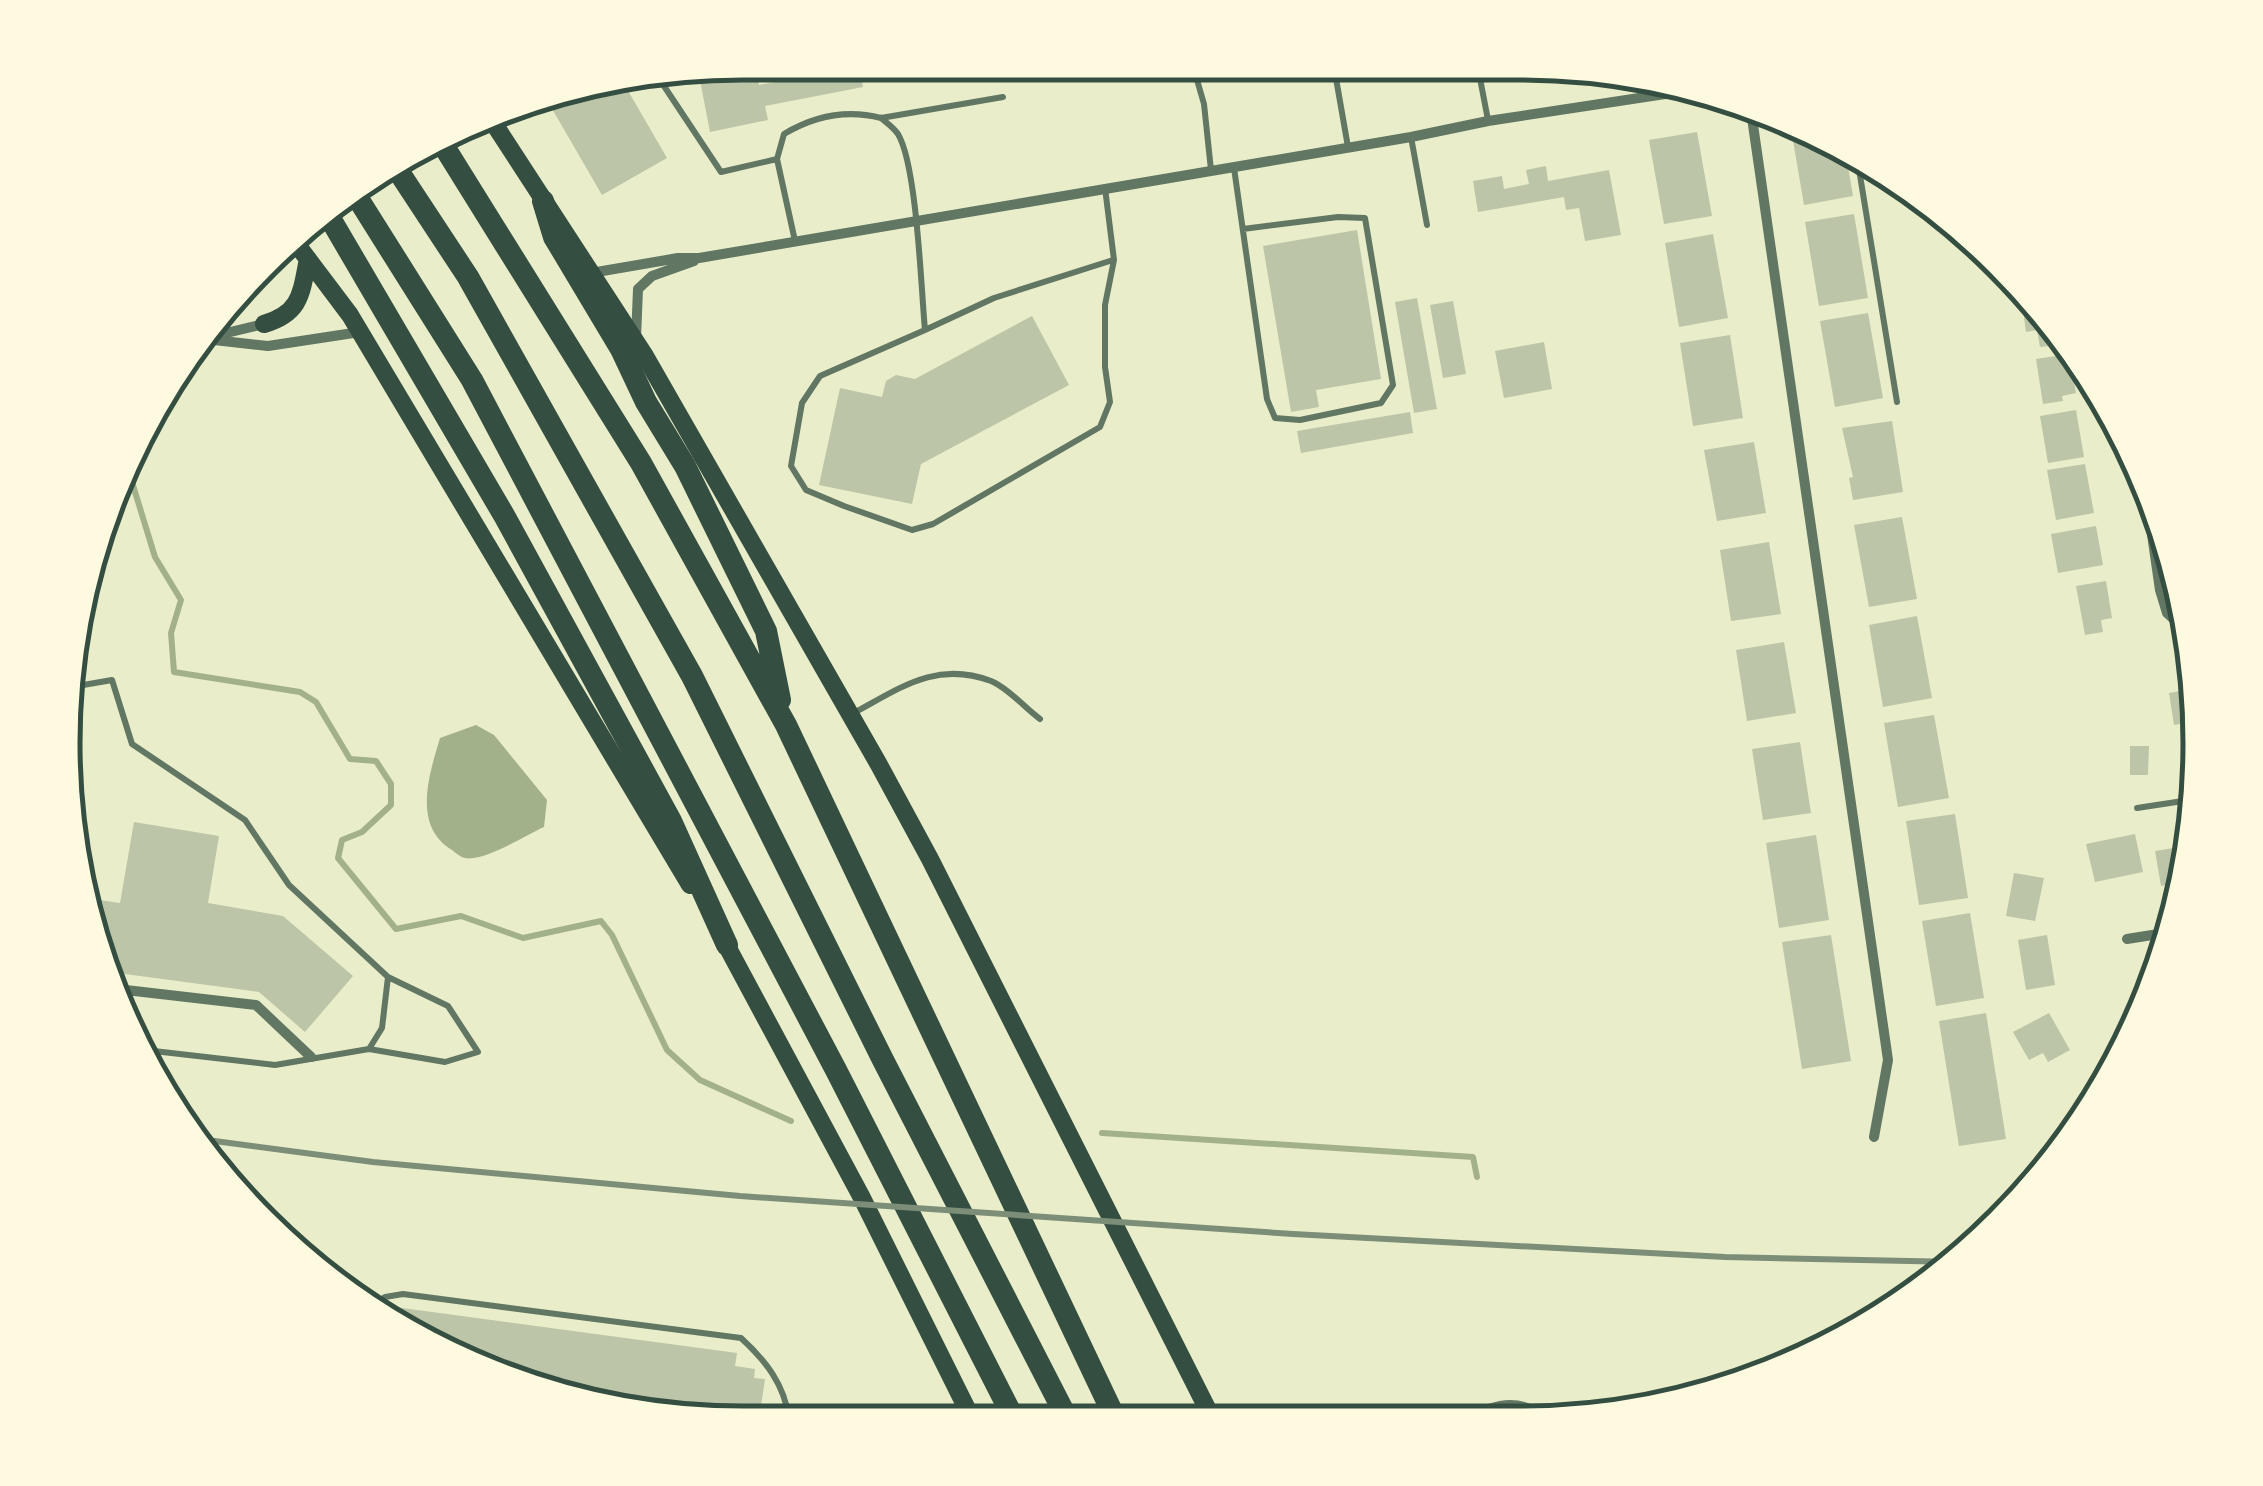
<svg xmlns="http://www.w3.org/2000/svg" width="2263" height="1486" viewBox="0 0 2263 1486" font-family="'Fira Sans',sans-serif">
	<rect width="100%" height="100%" fill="#e9edc9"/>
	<!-- water -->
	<path fill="#a3b18a" d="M476 725 494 735 547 800 544 827C526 835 484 862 465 858 460 857 456 853 452 850 412 826 429 775 440 738Z"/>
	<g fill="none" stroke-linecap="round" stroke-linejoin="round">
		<!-- stream -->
		<path stroke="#a3b18a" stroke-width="6" d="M128 469 155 557 181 600 171 633 174 672 300 692 316 702 350 759 376 761 391 784V805L362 832 342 840 338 858 396 929 461 916 523 938 601 921 612 935 667 1050 700 1080 791 1121
			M1102 1133 1473 1157 1477 1177"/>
	</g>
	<!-- building -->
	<path fill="#bcc5a7" d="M743 62 755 63 759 85 859 66 863 87 765 106 768 120 710 132 698 70Z
		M874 63 927 64V66L876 74Z
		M623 82 667 158 602 195 544 95Z
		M1790 123 1820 132 1845 149 1853 196 1804 205Z
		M1697 132 1712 216 1664 224 1649 140Z
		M1546 166 1548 181 1609 170 1621 235 1585 241 1579 208 1566 210 1564 197 1478 212 1473 181 1502 176 1504 189 1529 184 1526 170Z
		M1854 214 1868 298 1819 306 1805 222Z
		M1357 230 1381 379 1316 390 1319 407 1291 412 1263 246Z
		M1713 234 1728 318 1679 327 1665 243Z
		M1417 298 1437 409 1414 413 1395 302Z
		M2033 300 2060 328 2067 344 2040 347 2037 330 2026 332 2022 302Z
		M1453 301 1466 374 1443 378 1430 305Z
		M1868 313 1883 398 1835 407 1820 321Z
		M1032 316 1069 385 921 464 912 504 819 485 840 388 882 397 886 381 896 375 915 379Z
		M1730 335 1743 418 1693 426 1680 343Z
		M1544 342 1552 389 1504 398 1495 351Z
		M2069 354 2076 393 2062 396 2063 401 2043 404 2036 359Z
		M2076 410 2084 457 2048 463 2040 416Z
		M1410 412 1413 433 1301 453 1297 431Z
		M1892 421 1903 492 1853 500 1849 478 1853 477 1842 428Z
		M1754 442 1766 513 1717 521 1704 450Z
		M2085 464 2094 513 2056 520 2047 470Z
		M1902 517 1917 599 1869 607 1854 525Z
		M2096 526 2103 565 2058 573 2051 534Z
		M1769 542 1781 614 1731 621 1720 550Z
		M2106 581 2112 618 2101 620 2103 632 2085 635 2076 586Z
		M1917 616 1932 698 1883 707 1869 625Z
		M1784 642 1796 713 1747 721 1736 650Z
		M2197 688 2198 721 2174 725 2169 693Z
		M1934 715 1949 798 1898 807 1884 723Z
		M1800 742 1811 813 1763 820 1752 749Z
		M2130 746H2149L2148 775H2130Z
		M71 767H74L93 899 120 903 134 822 219 836 208 903 283 916 353 976 305 1032 259 992 110 972 86 919Z
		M1955 814 1968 898 1919 905 1906 821Z
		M2135 834 2143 872 2095 882 2086 844Z
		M1816 835 1829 920 1779 928 1766 843Z
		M2192 845 2183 882 2161 886 2155 851Z
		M2014 873 2044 878 2035 921 2006 916Z
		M1970 913 1984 998 1936 1006 1922 921Z
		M1831 935 1851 1061 1802 1069 1782 942Z
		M2047 935 2055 985 2026 990 2018 940Z
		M1986 1013 2006 1139 1959 1146 1939 1021Z
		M2049 1013 2070 1050 2048 1062 2043 1053 2029 1060 2013 1032Z
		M395 1307 737 1353 735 1366 755 1369 754 1378 765 1379 760 1413 746 1411V1418H655L482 1371 394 1317Z"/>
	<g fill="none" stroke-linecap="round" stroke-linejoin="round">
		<!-- service -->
		<path stroke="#617663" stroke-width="6" d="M827 63 828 67
			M1193 66 1204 104 1211 170
			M1334 67 1348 147
			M1478 68 1488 120
			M658 77 721 172 777 159
			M881 118C887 123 894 128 898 134 917 166 921 288 925 330L820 376 802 403 791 466 806 490 844 506 912 530 933 524 1100 427 1110 402 1105 367V305L1114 260 1105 188
			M1411 137 1427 225
			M1857 157 1897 402
			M1234 168 1267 399 1275 418 1300 420 1381 403 1393 385 1365 218 1338 217 1243 229
			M795 241 777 159 784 134C814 116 846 109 881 118L1003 97
			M925 330 994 298 1113 260
			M66 688 112 680 132 744 245 820 289 885 388 977 382 1028 369 1049 275 1065 145 1050
			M852 714C899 689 935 660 991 681 1008 688 1025 708 1040 719
			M2137 808 2196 799
			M369 1049 445 1062 478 1052 448 1006 388 977
			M374 1304 385 1297 403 1294 741 1338C766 1361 784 1384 789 1418
			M1455 1422C1493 1403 1518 1391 1555 1422"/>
		<!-- minor -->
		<path stroke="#617663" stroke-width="10" d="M1751 111 1888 1060 1874 1137
			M591 273 678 258H699L1411 137 1488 121 1685 91
			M636 338 638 289 652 276 694 261
			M205 339 268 346 360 332
			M197 340 264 324
			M2144 479 2160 590 2167 613 2188 632
			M2127 939 2171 932
			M117 989 256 1005 311 1057"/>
		<!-- secondary -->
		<path stroke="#344e41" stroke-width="18" d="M489 116 645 356 878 763 930 859 1213 1420
			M295 242 350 315 690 885
			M264 324C301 313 301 294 308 259
			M722 937 861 1196 972 1419"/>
		<!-- motorway -->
		<path stroke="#344e41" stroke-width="22" d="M440 140 641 463 786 725 1116 1420
			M393 163 468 277 692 676 882 1058 1068 1420
			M352 189 472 380 836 1070 1014 1419
			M543 201 554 237 621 349 646 402 685 466 766 631 780 700
			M327 213 505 517 671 821 727 945"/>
		<!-- rail -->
		<path stroke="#7c8e77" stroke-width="6" d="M192 1138 373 1162 740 1196 1293 1234 1725 1257 1957 1262"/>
	</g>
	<!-- crop -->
	<path d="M0 0H2263V1486H0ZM743 80H1520A663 663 0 0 1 2183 743V743A663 663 0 0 1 1520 1406H743A663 663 0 0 1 80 743V743A663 663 0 0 1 743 80Z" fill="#fefae0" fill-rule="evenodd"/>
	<path fill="none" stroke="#344e41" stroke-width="5" d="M743 80H1520A663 663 0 0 1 2183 743V743A663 663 0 0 1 1520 1406H743A663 663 0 0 1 80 743V743A663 663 0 0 1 743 80Z"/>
</svg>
